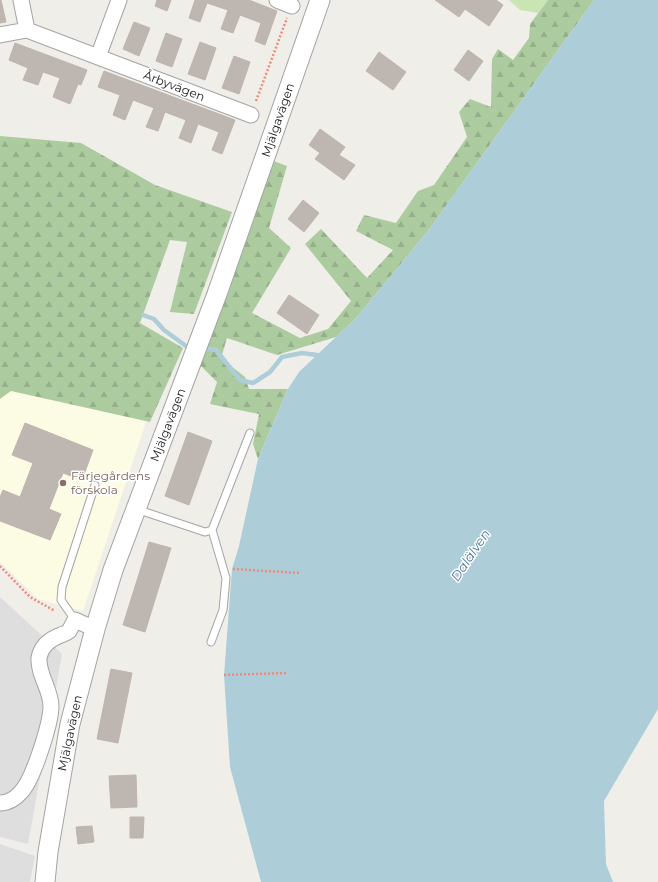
<svg xmlns="http://www.w3.org/2000/svg" width="658" height="882" viewBox="0 0 658 882" font-family="Montserrat,sans-serif">
	<defs>
		<pattern id="forest-firs" width="22" height="20" patternUnits="userSpaceOnUse"><rect width="22" height="20" fill="#accca0"/><path d="M5 1l3.5 6h-7zM16 11l3.5 6h-7z" fill="#94af8a"/></pattern>
	</defs>
	<rect width="100%" height="100%" fill="#f0eee8"/>
	<!-- residential -->
	<path fill="#dedede" d="M0 597 62 654 28 844 0 837Z
		M0 844 35 856 30 882H0Z"/>
	<!-- education -->
	<path fill="#fcfce5" d="M0 379 152 404 83 611 38 599 0 562Z"/>
	<!-- grass -->
	<path fill="#cae5b3" d="M509 0H548L538 13 520 10Z"/>
	<!-- forest -->
	<path fill="url(#forest-firs)" d="M548 0H594L428 231 357 317 336 337 277 355 227 338 221 358 245 377 249 389H288L258 459 253 444 259 414 210 404 217 382 198 363 271 160 287 166 269 228 291 248 252 313 300 338 328 329 351 301 305 244 321 229 367 278 393 250 356 231 364 215 396 223 418 191 434 185 467 137 459 112 470 99 491 107 492 59 498 49 513 60 529 38 530 24Z
		M0 136 81 143 155 185 232 212 194 314 170 312 187 242 170 240 140 323 183 348 150 422 11 391 0 399Z"/>
	<!-- water -->
	<path fill="#adced9" d="M594 0H658V709L604 801 606 864 613 882H261L230 767 224 675 232 569 239 546 258 459 288 389 299 372 357 317 428 231Z"/>
	<g fill="none" stroke-linecap="round" stroke-linejoin="round">
		<!-- stream -->
		<path stroke="#adced9" stroke-width="4.5" d="M143 315 154 319 164 330 186 346 192 347
			M201 348 216 350 240 380 253 383 270 372 282 357 302 353 317 355 321 358"/>
	</g>
	<!-- building -->
	<path fill="#bdb6b1" stroke="#c1b5ab" d="M0 0H1L6 22 0 23Z
		M157 0H171L167 11 155 6Z
		M195 0H249L277 11 265 45 255 41 261 23 240 15 233 33 221 29 228 10 207 3 200 22 189 18Z
		M435 0H496L503 5 489 26 465 9 459 17Z
		M134 22 150 28 139 56 123 49Z
		M166 33 182 39 172 67 156 61Z
		M200 42 216 48 205 80 188 74Z
		M15 43 87 70 81 85 78 84 70 104 53 97 60 78 43 72 38 85 23 80 28 68 9 60Z
		M468 50 483 61 469 81 454 70Z
		M379 52 406 72 393 90 366 71Z
		M234 56 250 62 239 94 222 88Z
		M104 71 235 120 222 154 212 150 219 132 198 124 191 143 179 138 186 120 165 112 158 131 146 127 154 108 133 100 125 120 113 115 120 95 98 87Z
		M320 129 345 147 339 155 355 165 344 180 315 159 320 153 309 145Z
		M303 200 319 213 304 232 288 219Z
		M289 295 319 315 307 334 277 313Z
		M25 423 93 450 82 480 63 473 49 509 61 514 50 540 0 521V497L3 490 20 497 33 463 12 455Z
		M188 432 212 441 189 505 165 496Z
		M149 542 171 548 145 632 123 625Z
		M111 669 132 673 118 743 97 739Z
		M136 775 137 807 111 808 109 776Z
		M130 817H144L143 838H130Z
		M92 826 94 842 78 844 76 827Z"/>
	<g fill="none" stroke-linecap="round" stroke-linejoin="round">
		<!-- service casing -->
		<g stroke="#a4a4a4" stroke-width="9">
			<path id="service" d="M136 509 205 532 212 530 250 433
				M75 620 61 600 62 587 95 485
				M211 642 223 610 226 578 212 530"/>
		</g>
		<!-- minor casing -->
		<g stroke="#a4a4a4" stroke-width="17">
			<path id="minor" d="M277 0 292 6
				M27 30 251 115
				M0 35 27 30 21 0
				M98 57 119 0
				M0 803C8 803 16 798 21 792 33 780 51 723 51 706 51 690 38 675 39 658 41 646 50 639 61 635 63 634 67 633 69 631 71 628 73 623 75 620L95 629"/>
		</g>
		<!-- tertiary casing -->
		<g stroke="#a4a4a4" stroke-width="21">
			<path id="tertiary" d="M45 882 48 852 70 724 95 629 113 570 217 294 320 0"/>
		</g>
		<!-- path -->
		<path stroke="#ee8b7b" stroke-width="2.5" stroke-dasharray="2 2" stroke-linecap="butt" d="M256 101 287 18
			M0 566 30 597 55 611
			M233 569 300 573
			M224 675 287 673"/>
		<!-- service -->
		<use href="#service" stroke="#fff" stroke-width="7"/>
		<!-- minor -->
		<use href="#minor" stroke="#fff" stroke-width="15"/>
		<!-- tertiary -->
		<use href="#tertiary" stroke="#fff" stroke-width="19"/>
	</g>
	<!-- markers -->
	<circle fill="#8d6e63" stroke="#fff" stroke-width="1.5" cx="63" cy="483" r="4"/>
	<g text-anchor="middle" stroke-width="3" stroke-linejoin="round" paint-order="stroke">
		<!-- street labels -->
		<g font-size="12" fill="#202020" stroke="#fff">
			<text transform="translate(174 86) rotate(21)" y="4">Årbyvägen</text>
			<text transform="translate(278 120) rotate(-71)" y="4">Mjälgavägen</text>
			<text transform="translate(168 425) rotate(-69)" y="4">Mjälgavägen</text>
			<text transform="translate(70 733) rotate(-78)" y="4">Mjälgavägen</text>
		</g>
		<!-- education labels -->
		<g font-size="12" fill="#785e54" stroke="#fff" text-anchor="start">
			<text x="71" y="480">Färjegårdens<tspan x="71" dy="14">förskola</tspan></text>
		</g>
		<!-- water labels -->
		<g font-size="13" font-style="italic" fill="#5177a1" stroke="#fff">
			<text transform="translate(470 555) rotate(-56)" y="5">Dalälven</text>
		</g>
	</g>
</svg>
